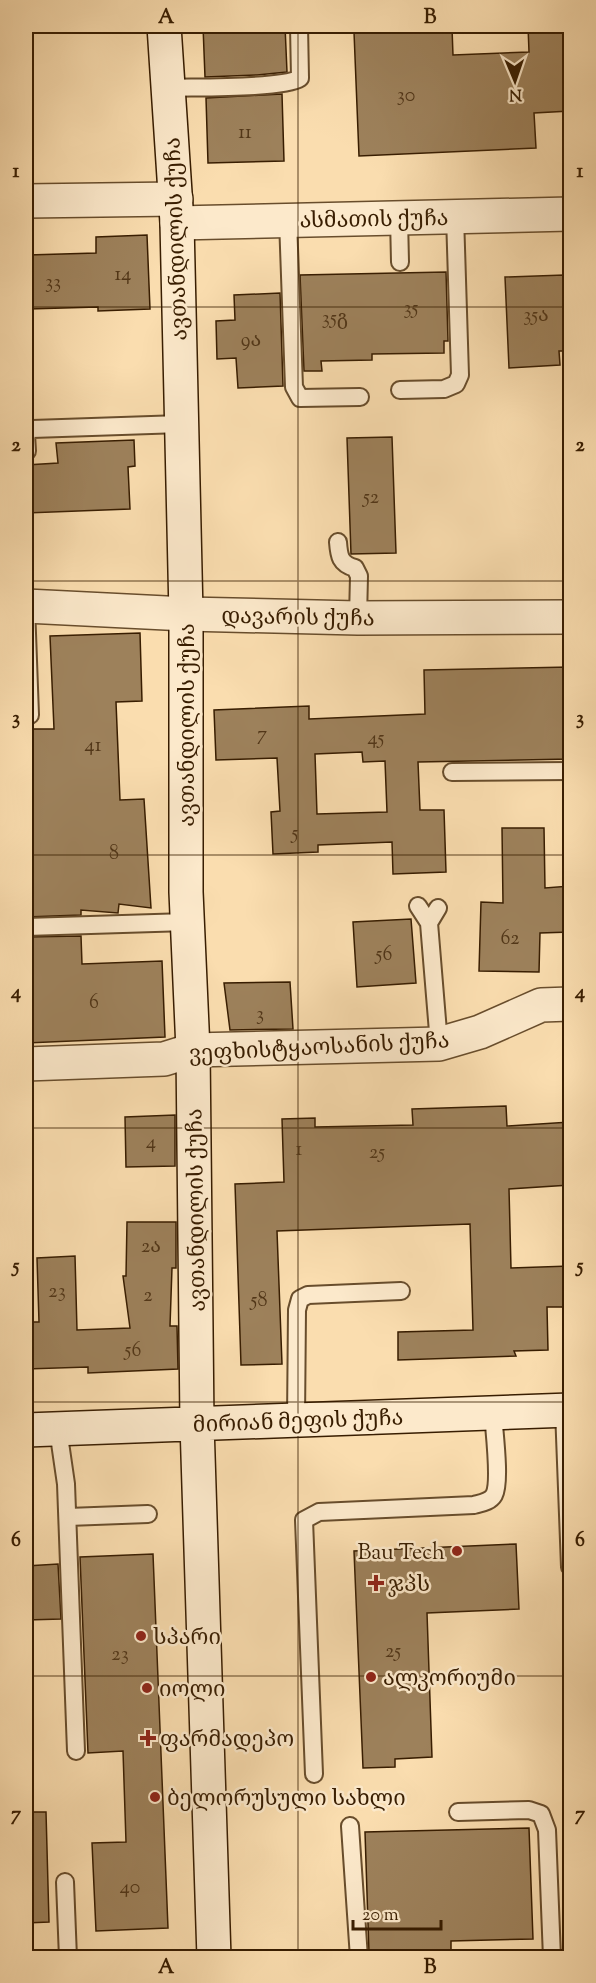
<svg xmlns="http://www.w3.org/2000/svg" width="596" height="1983" viewBox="0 0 596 1983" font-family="'Sorts Mill Goudy','Noto Serif Georgian',serif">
	<rect width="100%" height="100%" fill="#faddaf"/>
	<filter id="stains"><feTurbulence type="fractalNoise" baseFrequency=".00333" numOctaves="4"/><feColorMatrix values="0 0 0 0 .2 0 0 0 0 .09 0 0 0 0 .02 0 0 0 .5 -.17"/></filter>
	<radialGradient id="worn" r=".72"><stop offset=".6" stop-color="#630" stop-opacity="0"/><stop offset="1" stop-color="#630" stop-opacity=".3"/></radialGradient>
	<!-- building -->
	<path fill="#9d815b" stroke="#381d01" stroke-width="1.5" fill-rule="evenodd" d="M203 26H285L287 72 257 75 205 77Z
		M528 26H570V111L534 113 536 148 359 156 354 32 452 28 453 55 529 52Z
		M282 94 284 161 208 163 206 98Z
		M147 235 150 309 98 311V307L29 309 28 255 96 253V237Z
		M446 272 448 341H444V353L372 354V360L321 361 322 371H304L300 275Z
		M564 275 567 351H559L560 365 509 368 505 277Z
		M280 293 283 386 238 388 236 358 217 359 216 321 235 320 234 295Z
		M392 437 396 553 351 554 347 438Z
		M134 440 135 466 128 467 130 509 26 513V465L58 463 56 443Z
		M140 633 142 701 116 702 120 800 144 799 151 908 119 904 118 913 81 910V915L26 917V729H54L50 636Z
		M570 667V759L418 762 420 810H444L446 872 393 874 392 842 318 845V852L273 854 271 812 280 811 277 758 216 760 214 710 309 706V719L425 714 424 670ZM362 752 363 762 385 761 387 812 317 814 315 754Z
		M502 828H544L545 888 570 886V932L540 933 539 972 479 971 481 902 503 903Z
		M411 919 416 983 357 987 353 922Z
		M81 936 82 964 162 961 165 1037 26 1043V937Z
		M290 982 293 1029 230 1030 224 983Z
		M506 1106 507 1126 570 1122V1185L509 1189 511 1268 570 1266V1307H547L548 1350 514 1351 516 1356 398 1360V1332L473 1330 470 1224 277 1231 282 1364 241 1365 235 1184 284 1182 282 1119 315 1118V1127L413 1125 412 1109Z
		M175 1115V1166L126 1167 125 1117Z
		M127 1222H176V1268H172L170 1326H177L178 1369 88 1373V1367L26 1369V1322H39L37 1258 75 1256 77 1330 130 1328 123 1276H126Z
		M516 1544 519 1609 427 1613 432 1757 395 1759V1767L363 1768 354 1551Z
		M153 1554 168 1928 96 1931 92 1843 126 1842 123 1751 88 1753 80 1557Z
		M58 1564 61 1619 26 1620V1566Z
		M26 1812H46L49 1922 26 1923Z
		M529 1828 533 1939 451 1941V1952L369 1954 365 1832Z"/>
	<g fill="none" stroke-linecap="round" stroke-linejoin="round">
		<!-- lane casing -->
		<g stroke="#684d2c" stroke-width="20">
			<path id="lane" d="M168 88C194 87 283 89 300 78L299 26
				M399 218 400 262
				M288 220 294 387 300 398 360 397
				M400 390 444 389 456 384 460 375 455 216
				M27 451 26 434 32 429 181 424
				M338 542C339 556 340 564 355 568L359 576 358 618
				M26 606 30 715
				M452 772 570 771
				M418 906 429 923
				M438 908 429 923 439 1044
				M26 927 187 922
				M564 1410 570 1567
				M296 1420 297 1310 300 1299 308 1295 401 1291
				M58 1429 66 1484 76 1751
				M68 1517 148 1514
				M314 1774 304 1520 319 1512 474 1505C481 1503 490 1502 494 1495 501 1482 494 1430 493 1413
				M458 1812 529 1810 541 1814 547 1830 552 1958
				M350 1826 359 1958
				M65 1882 68 1958"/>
		</g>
		<!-- street casing -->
		<g stroke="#684d2c" stroke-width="36">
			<path id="street" d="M26 201 176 199
				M177 223 570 214
				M26 606 186 614 358 618 570 617
				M26 1064 164 1059 193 1050 439 1044 480 1032 541 1005 570 1004"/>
		</g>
		<!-- secondary casing -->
		<g stroke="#381d01" stroke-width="36">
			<path id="secondary" d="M164 26 177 223 186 614V892L193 1050 197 1424 214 1958
				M26 1430 570 1410"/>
		</g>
		<!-- lane -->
		<use href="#lane" stroke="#fce9cb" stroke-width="16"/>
		<!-- street -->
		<use href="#street" stroke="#fce9cb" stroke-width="33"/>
		<!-- secondary -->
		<use href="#secondary" stroke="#fce9cb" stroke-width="33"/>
	</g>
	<!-- grid -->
	<path fill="none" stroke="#381d01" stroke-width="1.5" stroke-opacity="0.55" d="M298 26V1958M26 307H570M26 581H570M26 855H570M26 1128H570M26 1402H570M26 1676H570"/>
	<!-- markers -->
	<g fill="#8f2418" stroke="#fce9cb" stroke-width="2">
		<circle cx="457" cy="1551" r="6"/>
		<path d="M373 1574h6v6h6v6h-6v6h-6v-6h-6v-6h6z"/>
		<circle cx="141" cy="1636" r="6"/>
		<circle cx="371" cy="1677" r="6"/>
		<circle cx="147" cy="1688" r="6"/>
		<path d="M145 1729h6v6h6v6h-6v6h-6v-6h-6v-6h6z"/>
		<circle cx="155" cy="1797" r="6"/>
	</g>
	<g text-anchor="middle" stroke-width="5" stroke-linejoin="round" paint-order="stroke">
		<!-- number labels -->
		<g font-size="20" fill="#513618">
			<text x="406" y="101">30</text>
			<text x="245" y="138">11</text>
			<text x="123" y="280">14</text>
			<text x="53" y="288">33</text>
			<text x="411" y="314">35</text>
			<text x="536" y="321">35ა</text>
			<text x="335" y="324">35გ</text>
			<text x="251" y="346">9ა</text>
			<text x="371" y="503">52</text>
			<text x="262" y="740">7</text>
			<text x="376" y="744">45</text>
			<text x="93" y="751">41</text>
			<text x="295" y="839">5</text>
			<text x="114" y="859">8</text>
			<text x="510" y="944">62</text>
			<text x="384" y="960">56</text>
			<text x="94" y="1008">6</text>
			<text x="260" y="1020">3</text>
			<text x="151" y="1148">4</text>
			<text x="299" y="1155">1</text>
			<text x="377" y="1158">25</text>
			<text x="151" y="1252">2ა</text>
			<text x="57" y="1297">23</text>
			<text x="148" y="1301">2</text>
			<text x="259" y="1306">58</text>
			<text x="133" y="1356">56</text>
			<text x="393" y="1657">25</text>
			<text x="120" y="1660">23</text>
			<text x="130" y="1893">40</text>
		</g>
		<!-- street labels -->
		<g font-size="22" fill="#381d01" stroke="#fce9cb">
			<text transform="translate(374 218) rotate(-1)" y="8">ასმათის ქუჩა</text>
			<text transform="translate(175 239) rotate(-92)" y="8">ავთანდილის ქუჩა</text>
			<text transform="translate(298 616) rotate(1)" y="8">დავარის ქუჩა</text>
			<text transform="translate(186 725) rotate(-90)" y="8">ავთანდილის ქუჩა</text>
			<text transform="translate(319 1046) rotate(-3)" y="8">ვეფხისტყაოსანის ქუჩა</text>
			<text transform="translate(195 1210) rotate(-91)" y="8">ავთანდილის ქუჩა</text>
			<text transform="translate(298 1420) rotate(-2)" y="8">მირიან მეფის ქუჩა</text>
		</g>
		<!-- poi labels -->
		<g font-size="22" fill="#381d01" stroke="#fce9cb" text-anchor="start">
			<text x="445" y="1559" text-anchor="end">Bau Tech</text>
			<text x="388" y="1591">ჯპს</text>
			<text x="153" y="1644">სპარი</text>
			<text x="383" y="1685">ალკორიუმი</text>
			<text x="159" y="1696">იოლი</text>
			<text x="160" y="1746">ფარმადეპო</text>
			<text x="167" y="1805">ბელორუსული სახლი</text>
		</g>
	</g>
	<!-- margin -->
	<rect width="596" height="1983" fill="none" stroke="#faddaf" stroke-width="66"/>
	<!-- north arrow -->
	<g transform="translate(515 81) rotate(178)" stroke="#fce9cb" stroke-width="4.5" paint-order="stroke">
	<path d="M0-4.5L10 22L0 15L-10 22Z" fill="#381d01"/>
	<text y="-9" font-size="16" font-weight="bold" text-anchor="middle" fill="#381d01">N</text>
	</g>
	<!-- scale -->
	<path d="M353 1920v9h88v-9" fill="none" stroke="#381d01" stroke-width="3"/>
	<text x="362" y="1920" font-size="18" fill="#381d01" stroke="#fce9cb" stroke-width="4.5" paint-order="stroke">20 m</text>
	<rect x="33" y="33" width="530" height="1917" fill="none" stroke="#381d01" stroke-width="2"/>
	<g font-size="20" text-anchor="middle" font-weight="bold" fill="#381d01">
		<text x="166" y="23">A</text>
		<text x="430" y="23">B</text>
		<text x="16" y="177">1</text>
		<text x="580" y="177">1</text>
		<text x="16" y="451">2</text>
		<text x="580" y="451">2</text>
		<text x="16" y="724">3</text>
		<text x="580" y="724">3</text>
		<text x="16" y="998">4</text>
		<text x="580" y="998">4</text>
		<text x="16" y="1272">5</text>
		<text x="580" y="1272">5</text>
		<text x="16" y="1546">6</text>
		<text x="580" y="1546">6</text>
		<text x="16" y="1820">7</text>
		<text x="580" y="1820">7</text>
		<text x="166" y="1973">A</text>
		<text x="430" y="1973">B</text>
	</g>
	<rect width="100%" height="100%" filter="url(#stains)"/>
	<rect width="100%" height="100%" fill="url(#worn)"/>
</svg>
